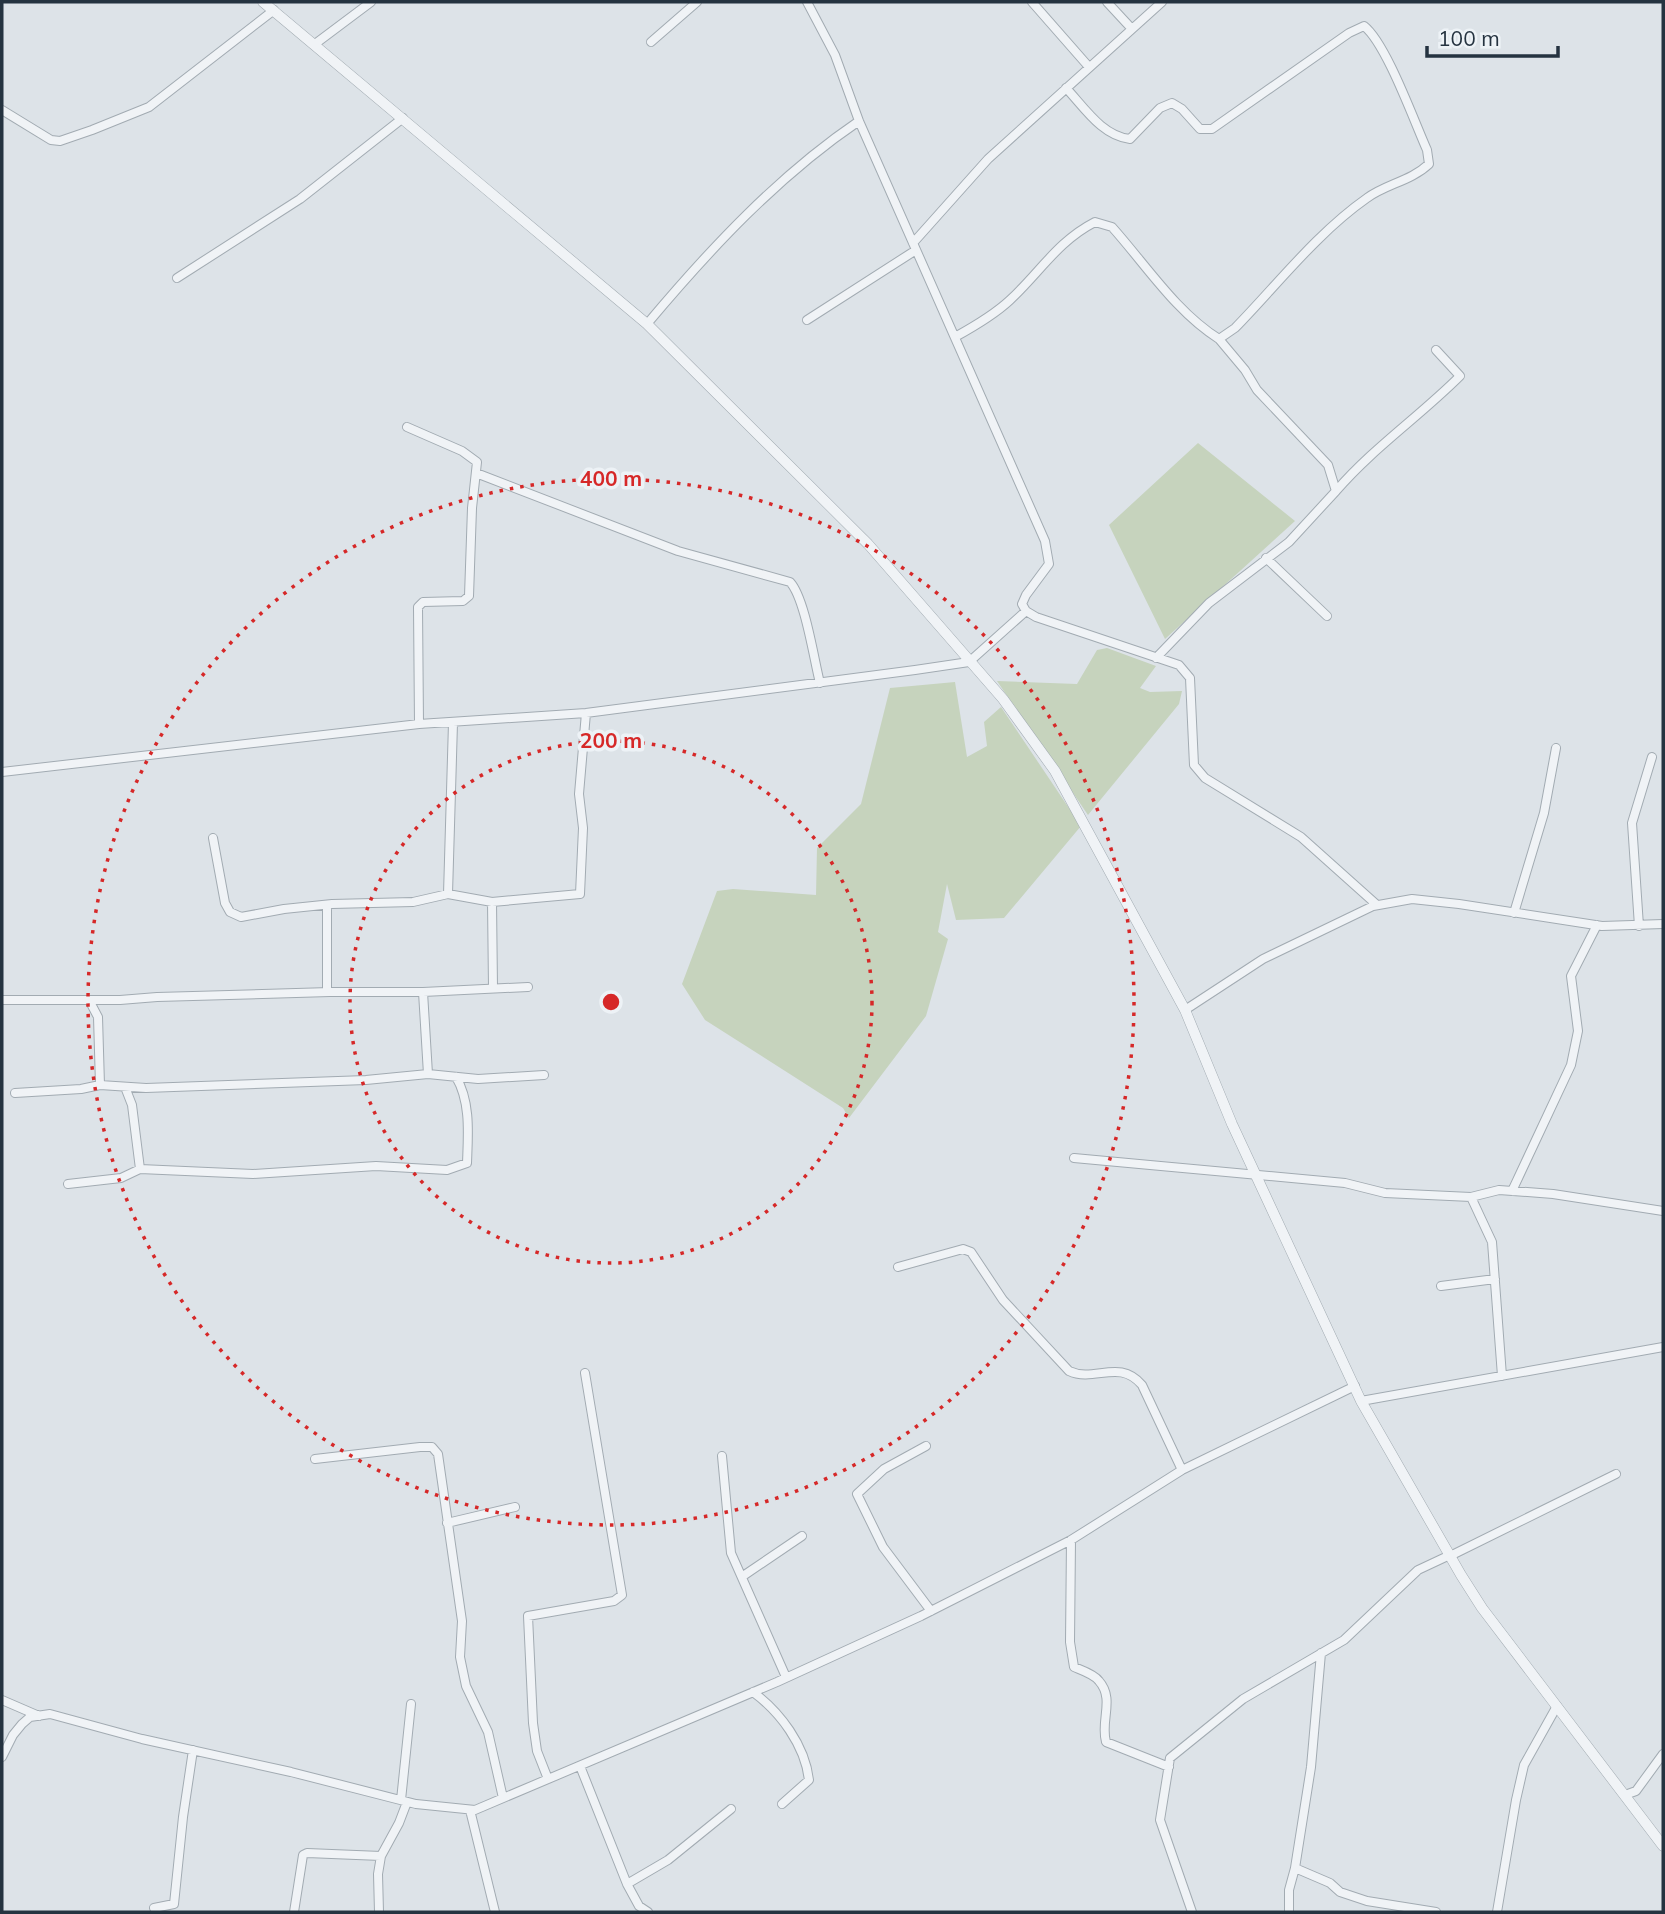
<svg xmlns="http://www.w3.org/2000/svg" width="1665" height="1914" viewBox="0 0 1665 1914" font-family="Mulish,sans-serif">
	<rect width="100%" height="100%" fill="#dde3e8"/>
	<!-- green -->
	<path fill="#c6d3bd" d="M1198 443 1295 521 1165 639 1109 525Z
		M1107 648 1156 666 1140 688 1150 692 1182 691 1179 704 1088 815 997 681 1077 684 1097 650Z
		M955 682 967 757 987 746 984 722 1001 707 1081 826 1004 918 956 920 947 884 938 932 948 939 926 1016 849 1118 843 1108 705 1020 682 984 717 891 733 889 816 895 817 848 861 804 890 688Z"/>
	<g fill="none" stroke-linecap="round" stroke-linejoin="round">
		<!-- minor casing -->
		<g stroke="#a2abb2" stroke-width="10">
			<path id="minor" d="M807 2 835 55 859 121 1045 541 1049 564 1026 595 1022 604 1026 611 1036 617 1179 665 1190 678 1194 765 1205 778 1301 837 1377 905
				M1032 2 1089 67
				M1107 2 1132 29
				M651 42 697 2
				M315 44 371 2
				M2 110 51 140 60 141 92 130 149 107 274 10
				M913 243 988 159 1162 2
				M177 278 300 199 403 118
				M807 320 916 250
				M647 324C710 249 778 176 859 121
				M955 337C975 326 994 315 1010 300 1040 272 1058 241 1095 222L1112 227C1146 265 1176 312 1219 339L1235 328C1277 285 1317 233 1367 198 1386 184 1411 181 1429 164L1427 150C1414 121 1386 43 1364 26L1349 33 1212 129H1200L1182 109 1172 103 1160 108 1130 139C1102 136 1084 107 1066 88
				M1219 339 1245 370 1257 390 1328 465 1336 491C1373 448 1420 416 1460 376L1436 350
				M407 427 462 451 477 462 472 508 469 596 463 601 423 602 418 607 419 724
				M476 473 678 551 790 582C805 598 814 660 820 683
				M1266 558 1327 616
				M1156 658 1209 603 1289 542 1336 491
				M2 772 419 724 586 713 915 670 969 662 1026 611
				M213 838 225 903 230 912 241 917 284 909 332 904 413 902 448 894 492 902 580 894 583 828 579 794 586 713
				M448 894 453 723
				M492 902 493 988
				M327 905V992
				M1514 913 1544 813 1556 748
				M1639 926 1632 823 1652 757
				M423 992 428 1074
				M2 1000H120L157 997 330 992H423L528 987
				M89 1000 98 1017 100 1085
				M1185 1010 1263 959 1373 906 1412 899 1459 904 1602 926 1663 924
				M125 1087 132 1105 140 1169
				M15 1093 81 1089 100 1085 146 1088 366 1080 428 1074 478 1079 544 1075
				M1074 1158 1345 1183 1385 1193 1471 1197 1499 1190 1553 1194 1663 1211
				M68 1184 121 1178 140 1169 253 1174 376 1166 447 1170 467 1163C468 1135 471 1102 456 1077
				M1512 1191 1571 1065 1578 1031 1571 976 1597 925
				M1471 1197 1492 1242 1502 1376
				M898 1267 963 1249 971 1252 1003 1300 1069 1371C1095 1383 1119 1358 1142 1385L1182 1470
				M1441 1286 1495 1279
				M1361 1401 1663 1347
				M926 1446 884 1469 857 1494 883 1547 931 1611
				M722 1456 731 1553 786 1677
				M315 1459 420 1447H432L438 1454 462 1621 460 1657 466 1686 488 1732 503 1798
				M447 1523 515 1507
				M1071 1540 1070 1642 1074 1667C1081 1670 1094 1674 1099 1681 1115 1699 1100 1721 1106 1742L1169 1767
				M1450 1556 1616 1474
				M743 1576 802 1536
				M1321 1653 1311 1767 1295 1868 1330 1883 1340 1892 1367 1901 1436 1912
				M753 1692C780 1712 805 1745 809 1780L782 1804
				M2 1700 39 1716
				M2 1757 13 1735 22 1724 30 1717 50 1714 142 1739 291 1772 416 1804 475 1810 777 1682 921 1616 1071 1540 1182 1470 1355 1386
				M580 1766 627 1884 639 1906 648 1912
				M548 1779 537 1751 533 1723 528 1616 614 1601 622 1595 585 1373
				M1625 1795 1636 1791 1663 1754
				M401 1800 411 1704
				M470 1810 495 1912
				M627 1884 668 1860 731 1809
				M154 1908 174 1904 183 1817 193 1750
				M294 1912 303 1855 307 1853 381 1856 399 1823 407 1802
				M379 1912 378 1874 381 1856
				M1192 1912 1160 1820 1170 1758 1243 1699 1344 1640 1418 1570 1450 1555
				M1289 1912V1890L1295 1868
				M1497 1912 1516 1800 1524 1765 1557 1706"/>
		</g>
		<!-- tertiary casing -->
		<g stroke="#a2abb2" stroke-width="11">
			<path id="tertiary" d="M263 2 647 324 868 544 1003 699 1055 771 1185 1010 1232 1124 1361 1401 1461 1575 1482 1608 1663 1846"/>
		</g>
		<!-- minor -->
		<use href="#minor" stroke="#f0f3f6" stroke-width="8"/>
		<!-- tertiary -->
		<use href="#tertiary" stroke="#f0f3f6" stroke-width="10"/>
	</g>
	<!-- distance rings -->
	<g fill="none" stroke="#d62828" stroke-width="3.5" stroke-dasharray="3.5 7">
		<circle cx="611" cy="1002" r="261"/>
		<circle cx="611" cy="1002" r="523"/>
	</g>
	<circle cx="611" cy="1002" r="10" fill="#d62828" stroke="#edf2f6" stroke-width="3.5"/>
	<g font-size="21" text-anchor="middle" font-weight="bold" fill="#d62828" stroke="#edf2f6" stroke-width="7" stroke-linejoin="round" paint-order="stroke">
		<text x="611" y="486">400 m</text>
		<text x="611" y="748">200 m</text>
	</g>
	<!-- border -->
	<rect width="1665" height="1914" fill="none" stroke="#253340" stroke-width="7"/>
	<!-- scale -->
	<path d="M1427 46v10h131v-10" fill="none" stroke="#253340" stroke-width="3.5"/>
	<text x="1438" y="46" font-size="21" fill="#253340" stroke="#edf2f6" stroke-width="5" paint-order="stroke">100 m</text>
</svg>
